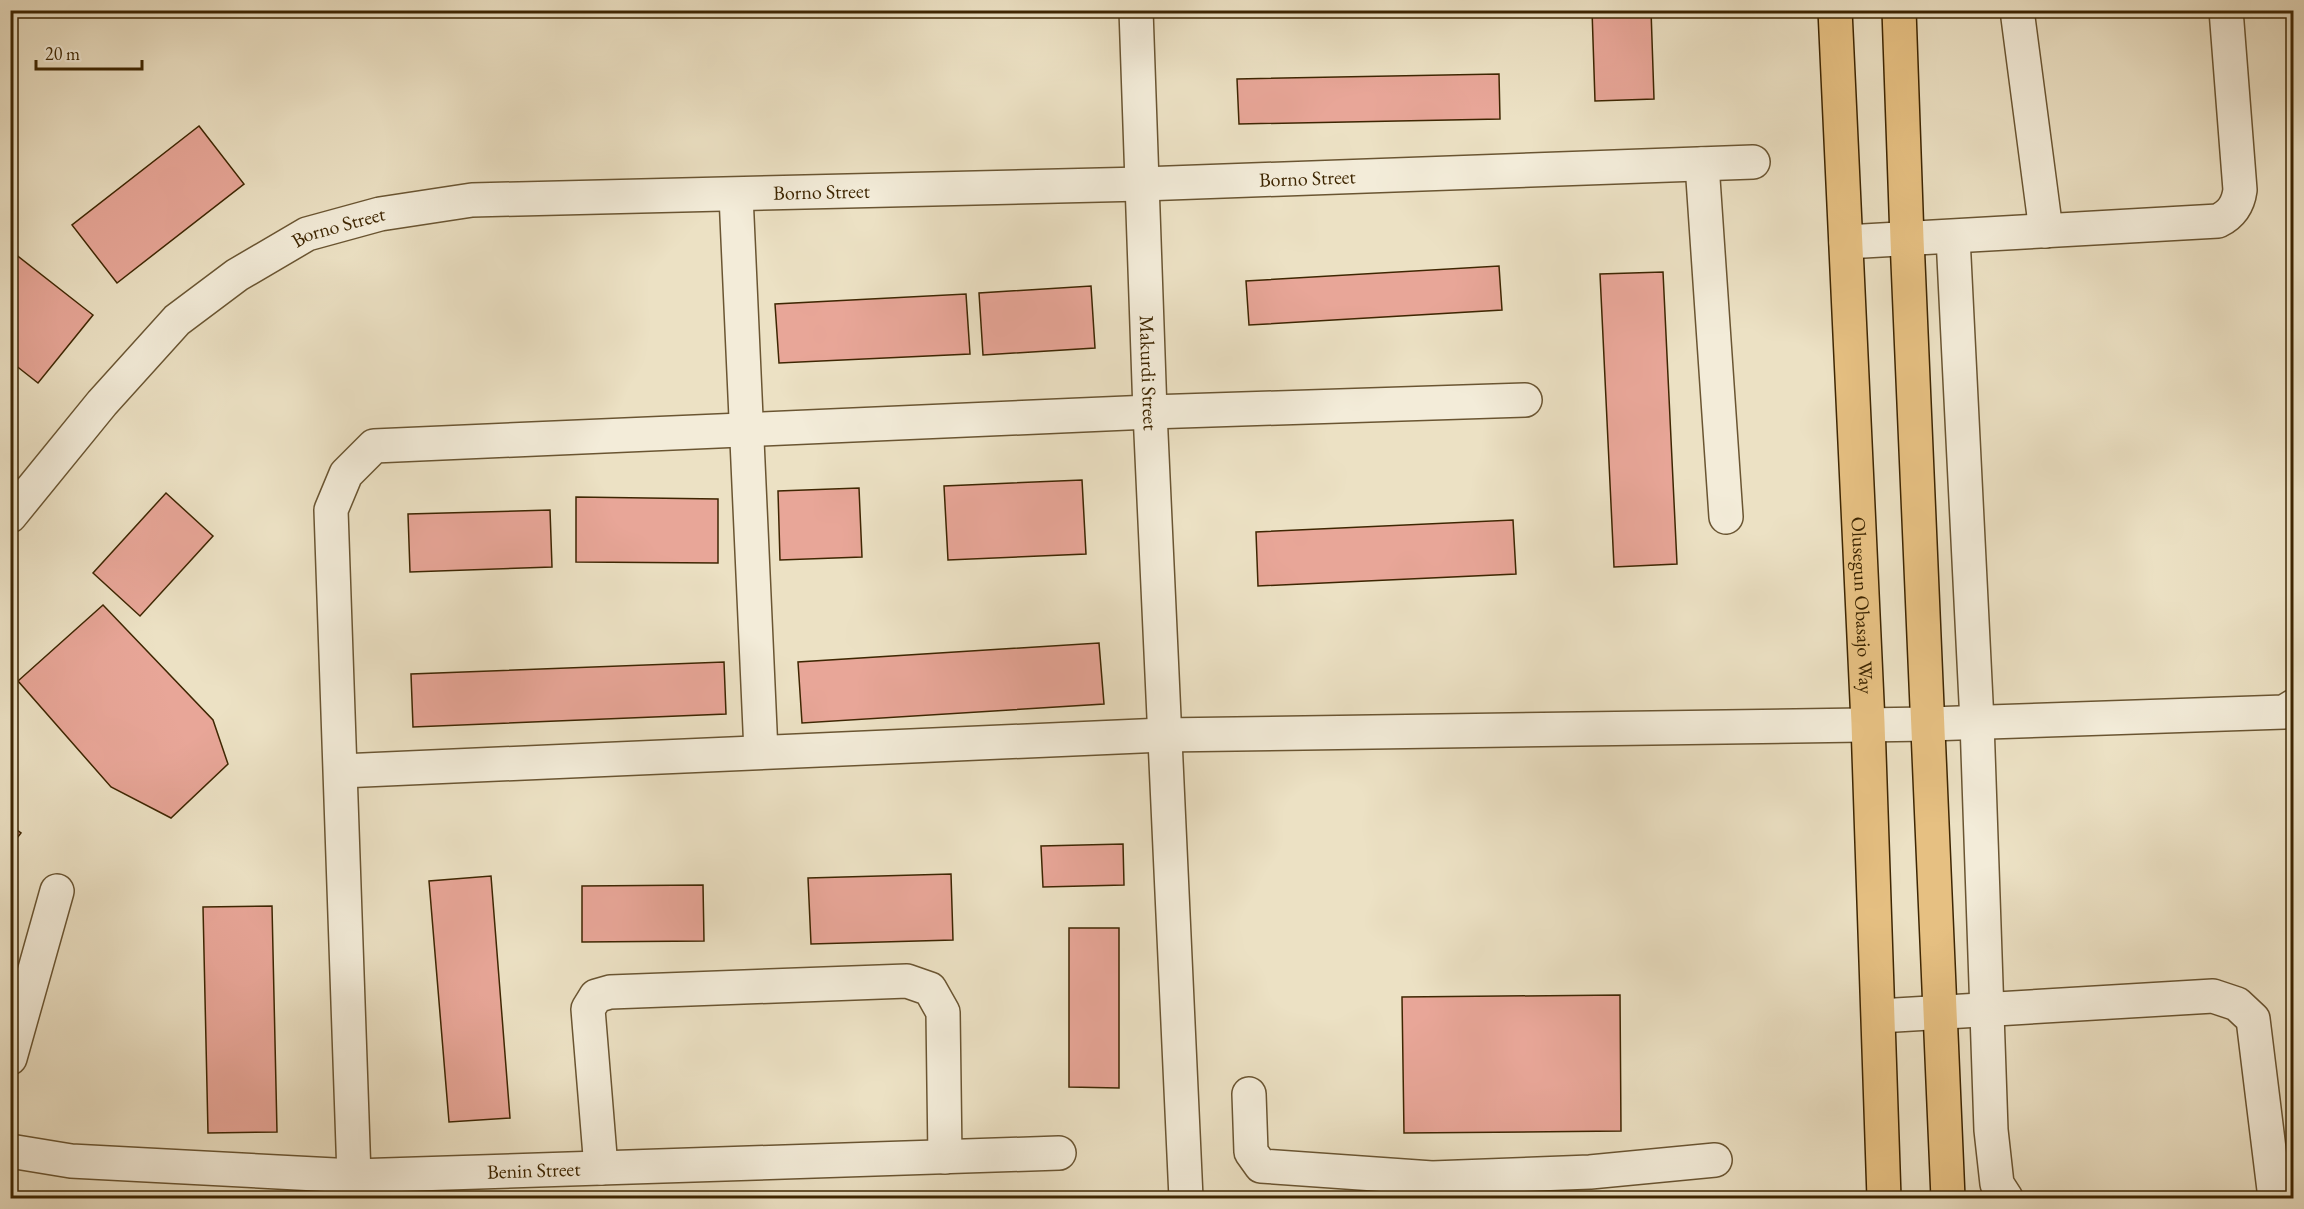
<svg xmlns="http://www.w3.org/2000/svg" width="2304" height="1209" viewBox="0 0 2304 1209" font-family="'EB Garamond',serif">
	<rect width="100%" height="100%" fill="#ece1c4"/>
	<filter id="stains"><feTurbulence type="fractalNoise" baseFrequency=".00333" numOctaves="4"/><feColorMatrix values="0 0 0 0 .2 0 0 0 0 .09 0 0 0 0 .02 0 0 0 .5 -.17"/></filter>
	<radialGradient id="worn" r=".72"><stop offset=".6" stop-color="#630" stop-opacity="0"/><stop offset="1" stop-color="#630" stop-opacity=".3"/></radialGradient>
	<!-- building -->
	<path fill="#e8a698" stroke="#3e2602" stroke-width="1.5" d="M1592 10H1651L1654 99 1595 101Z
		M1499 74 1500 119 1239 124 1237 79Z
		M199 126 244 184 117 283 72 225Z
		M10 250 93 315 38 383 10 361Z
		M1499 266 1502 310 1249 325 1246 281Z
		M1663 272 1677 564 1614 567 1600 274Z
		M1091 286 1095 348 983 355 979 293Z
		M966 294 970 354 779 363 775 304Z
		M1082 480 1086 554 948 560 944 486Z
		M859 488 862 557 780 560 778 491Z
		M166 493 213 536 140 616 93 573Z
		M576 497 718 499V563L576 562Z
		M550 510 552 567 410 572 408 514Z
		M1513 520 1516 574 1258 586 1256 532Z
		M103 605 213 720 228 764 171 818 111 787 18 681Z
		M1099 643 1104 704 802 723 798 662Z
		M724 662 726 714 413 727 411 674Z
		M10 825 21 833 10 847Z
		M1123 844 1124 885 1043 887 1041 846Z
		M951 874 953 940 811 944 808 878Z
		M491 876 510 1118 449 1122 429 881Z
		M703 885 704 941 582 942V886Z
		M272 906 277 1132 208 1133 203 907Z
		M1069 928H1119V1088L1069 1087Z
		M1620 995 1621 1131 1404 1133 1402 997Z"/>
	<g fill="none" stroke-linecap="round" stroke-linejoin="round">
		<!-- minor casing -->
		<g stroke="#6a5532" stroke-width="36">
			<g id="minor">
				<path id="s1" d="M1136 10 1150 412 1186 1198"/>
				<path d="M2017 10 2046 231"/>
				<path d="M1702 164 1726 517"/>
				<path d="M736 195 761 752"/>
				<path d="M1953 237 1977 722 1991 1130 1997 1184 2006 1198"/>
				<path d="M1846 242 2218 221C2232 214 2238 205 2240 190L2226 10"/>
				<path id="s2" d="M10 516 102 403 177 320 237 275 307 234 380 214 472 200 1142 184 1753 162"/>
				<path d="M341 771 1163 735 1929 724 2284 712 2294 706"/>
				<path d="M1879 1016 2213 996 2237 1004 2253 1019 2275 1198"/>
				<path d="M10 1058 57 891"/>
				<path d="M1249 1094 1251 1152 1261 1166 1432 1178 1590 1172 1715 1160"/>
				<path id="s3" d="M10 1151 71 1161 354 1176 1059 1153"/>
				<path d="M601 1168 588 1009 596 996 610 992 907 981 930 989 943 1012 945 1157"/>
				<path d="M354 1176 331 510 346 474 374 446 1150 412 1525 400"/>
			</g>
		</g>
		<!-- major casing -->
		<g stroke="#3e2602" stroke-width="36">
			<g id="major">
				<path id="s4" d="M1835 10 1868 723 1884 1198"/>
				<path d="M1899 10 1907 239 1948 1198"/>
			</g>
		</g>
		<!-- minor -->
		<use href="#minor" stroke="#f3ecd9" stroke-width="33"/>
		<!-- major -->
		<use href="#major" stroke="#e6c082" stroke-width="33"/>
	</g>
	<g text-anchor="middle" stroke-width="4.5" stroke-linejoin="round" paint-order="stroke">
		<!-- street labels -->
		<g font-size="20" fill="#3e2602" stroke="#f3ecd9">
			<text dy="7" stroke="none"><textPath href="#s2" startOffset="1418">Borno Street</textPath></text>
			<text dy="7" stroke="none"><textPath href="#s2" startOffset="932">Borno Street</textPath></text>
			<text dy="7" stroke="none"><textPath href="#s2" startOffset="446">Borno Street</textPath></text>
			<text dy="7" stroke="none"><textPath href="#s1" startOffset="363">Makurdi Street</textPath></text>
			<text dy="7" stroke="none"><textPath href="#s4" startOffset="596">Olusegun Obasajo Way</textPath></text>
			<text dy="7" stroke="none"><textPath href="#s3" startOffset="525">Benin Street</textPath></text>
		</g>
	</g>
	<!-- margin -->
	<rect width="2304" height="1209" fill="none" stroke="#ece1c4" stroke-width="36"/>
	<rect x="12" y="12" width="2280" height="1185" fill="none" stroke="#3e2602" stroke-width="3"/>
	<rect x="18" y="18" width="2268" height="1173" fill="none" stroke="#3e2602" stroke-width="1.5"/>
	<!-- scale -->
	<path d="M36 60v9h106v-9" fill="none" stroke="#3e2602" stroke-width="3"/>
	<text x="45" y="60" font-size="18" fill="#3e2602" stroke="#f3ecd9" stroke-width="4.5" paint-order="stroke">20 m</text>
	<rect width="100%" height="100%" filter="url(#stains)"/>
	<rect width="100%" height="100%" fill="url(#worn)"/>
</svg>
